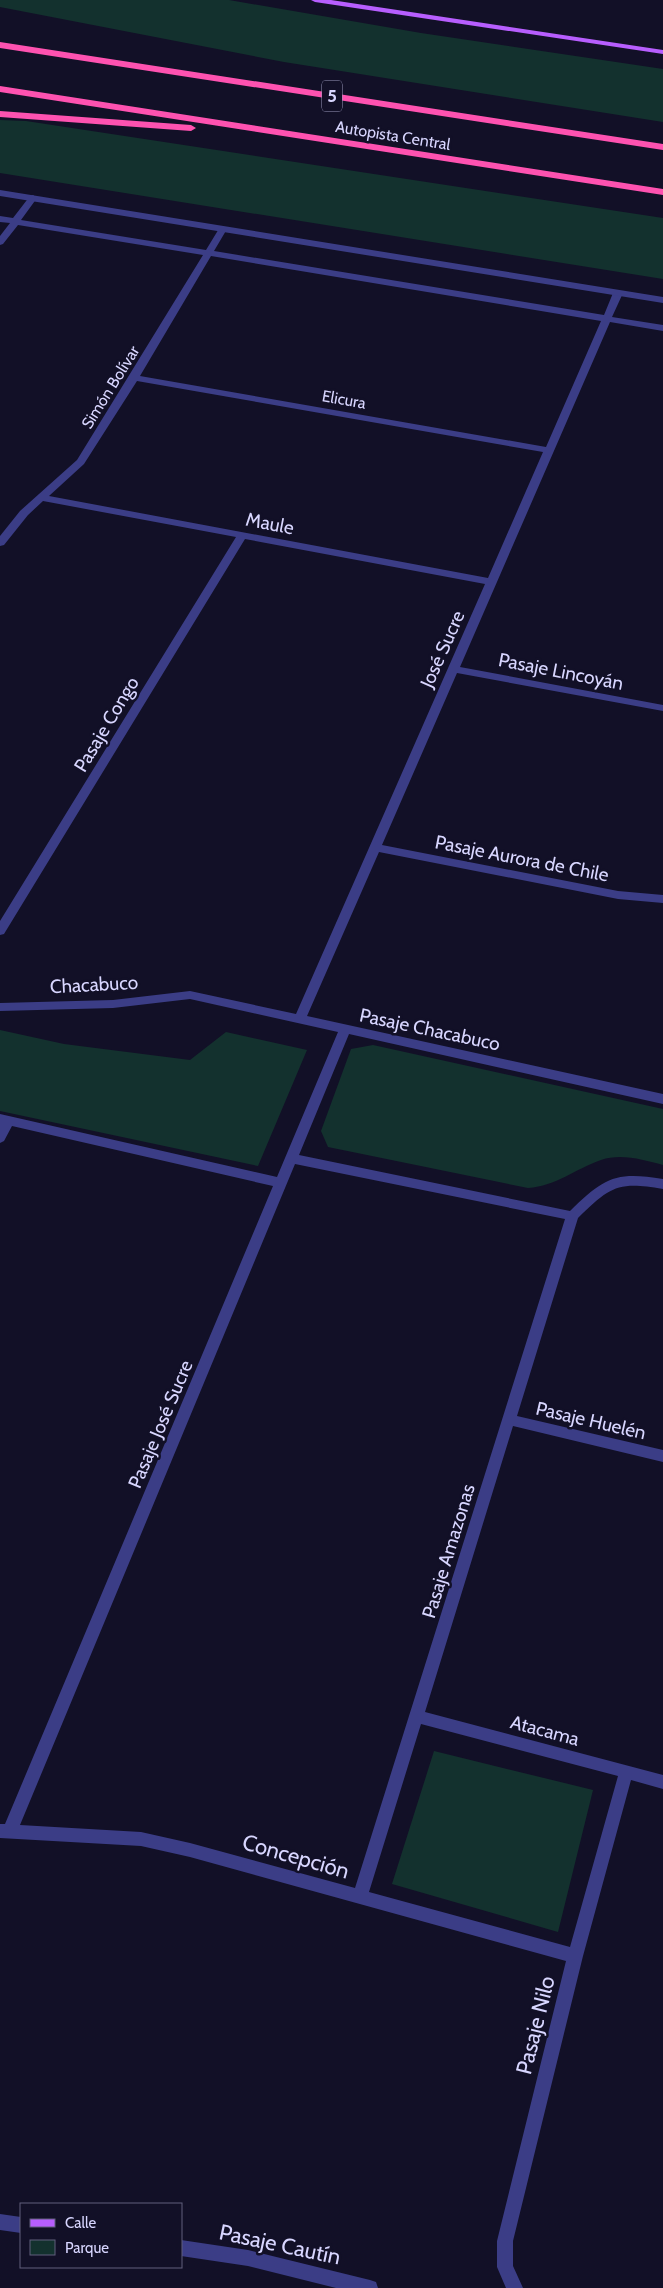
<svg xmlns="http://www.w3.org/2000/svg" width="663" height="2288" viewBox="0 0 663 2288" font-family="Cabin,sans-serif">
	<rect width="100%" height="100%" fill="#121027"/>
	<!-- green -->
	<path fill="#13312e" d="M0 0H229L421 33 663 69V122L284 62 0 7Z
		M0 120 26 121 663 218V279L0 173Z
		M0 1030 64 1044 190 1060 226 1032 307 1050 258 1166 0 1111Z
		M373 1045 663 1109V1165C644 1160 621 1153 601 1160 575 1169 556 1186 528 1188L328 1147 321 1131 351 1049Z
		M434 1751 593 1790 558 1932 392 1884Z"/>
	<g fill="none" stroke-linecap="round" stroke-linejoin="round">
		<!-- minor -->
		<path fill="#3b3d86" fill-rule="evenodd" d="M33 195 37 198 21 220 206 250 220 227 223 226 227 229 214 251 604 315 613 293 618 290 623 293 612 317 663 325V331L610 322 460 667 663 705V711L457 673 382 845 618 891 663 895V903L618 899 379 852 307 1016 663 1094V1104L349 1034 299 1155 570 1211C604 1178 615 1171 663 1179V1189C617 1181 610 1187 578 1218L517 1416 663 1450V1462L513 1426 425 1712 663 1775V1789L631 1780 583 1956 513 2241V2266L523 2288H506L497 2267V2241L566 1961 190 1857 141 1846 0 1838V1824H5L273 1186 12 1126 4 1141 0 1143V1114L277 1177 338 1032 190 999 113 1008 0 1011V1003L113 1000 190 991 296 1014 485 584 245 539 4 934 0 935V921L236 537 43 501 28 515 4 545 0 546V536L20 511 77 460 203 255 18 225 3 244 0 245V236L10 223 0 222V216L13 218 30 196ZM211 256 601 321 546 447 140 376ZM137 381 543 452 488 578 49 496 84 464ZM295 1164 565 1219 355 1888 190 1843 141 1832 20 1825ZM421 1724 618 1776 570 1947 369 1892Z
			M0 2214 21 2217V2233L0 2230Z
			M181 2240 248 2250 370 2280 376 2282 378 2288H336L248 2266 181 2256Z"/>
		<!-- tertiary -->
		<path fill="#3b3d86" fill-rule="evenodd" d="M0 190 663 297V303L0 196Z"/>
		<!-- primary -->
		<path fill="#b75efe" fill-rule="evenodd" d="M311 0H331L663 50V54L315 2Z"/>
		<!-- motorway -->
		<path fill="#fe52b0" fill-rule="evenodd" d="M0 42 663 144V150L0 48Z
			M0 86 663 189V195L0 92Z
			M0 111 191 125 196 128 191 131 0 117Z"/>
	</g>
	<g text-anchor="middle" stroke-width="5" stroke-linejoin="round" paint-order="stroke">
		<!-- far-street labels -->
		<g font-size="16" fill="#d8d6ff" stroke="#121027">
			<text transform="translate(393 135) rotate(9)" y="6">Autopista Central</text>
			<text transform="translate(110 387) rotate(-58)" y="6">Simón Bolívar</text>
			<text transform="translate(344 399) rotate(10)" y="6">Elicura</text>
		</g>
		<!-- shield labels -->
		<rect fill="#121027" stroke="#9d9bbe" stroke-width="1" x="322" y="80.5" width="20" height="31" rx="4"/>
		<g font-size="18" font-weight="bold" fill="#d8d6ff">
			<text x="332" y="102">5</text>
		</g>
		<!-- street labels -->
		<g font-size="19" fill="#d8d6ff" stroke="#121027">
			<text transform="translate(270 523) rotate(11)" y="7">Maule</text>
			<text transform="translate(442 649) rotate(-66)" y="7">José Sucre</text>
			<text transform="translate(561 671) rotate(11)" y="7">Pasaje Lincoyán</text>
			<text transform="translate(106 724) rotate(-59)" y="7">Pasaje Congo</text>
			<text transform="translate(522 858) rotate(11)" y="7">Pasaje Aurora de Chile</text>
			<text transform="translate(94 984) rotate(-3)" y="7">Chacabuco</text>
			<text transform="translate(430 1029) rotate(12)" y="7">Pasaje Chacabuco</text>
			<text transform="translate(591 1420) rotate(13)" y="7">Pasaje Huelén</text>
			<text transform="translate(160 1424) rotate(-67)" y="7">Pasaje José Sucre</text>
			<text transform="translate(448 1551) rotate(-73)" y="7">Pasaje Amazonas</text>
			<text transform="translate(545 1730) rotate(15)" y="7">Atacama</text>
		</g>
		<!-- near-street labels -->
		<g font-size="22" fill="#d8d6ff" stroke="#121027">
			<text transform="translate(296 1856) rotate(16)" y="8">Concepción</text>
			<text transform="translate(535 2025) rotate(-76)" y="8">Pasaje Nilo</text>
			<text transform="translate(280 2244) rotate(12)" y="8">Pasaje Cautín</text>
		</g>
	</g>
	<!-- legend -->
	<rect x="20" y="2203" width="162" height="65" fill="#121027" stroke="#615f7d"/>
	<rect x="30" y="2219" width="25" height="8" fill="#b75efe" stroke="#615f7d"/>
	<text x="65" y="2228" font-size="15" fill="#d8d6ff">Calle</text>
	<rect x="30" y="2240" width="25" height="15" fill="#13312e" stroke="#615f7d"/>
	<text x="65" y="2253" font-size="15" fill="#d8d6ff">Parque</text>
</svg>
